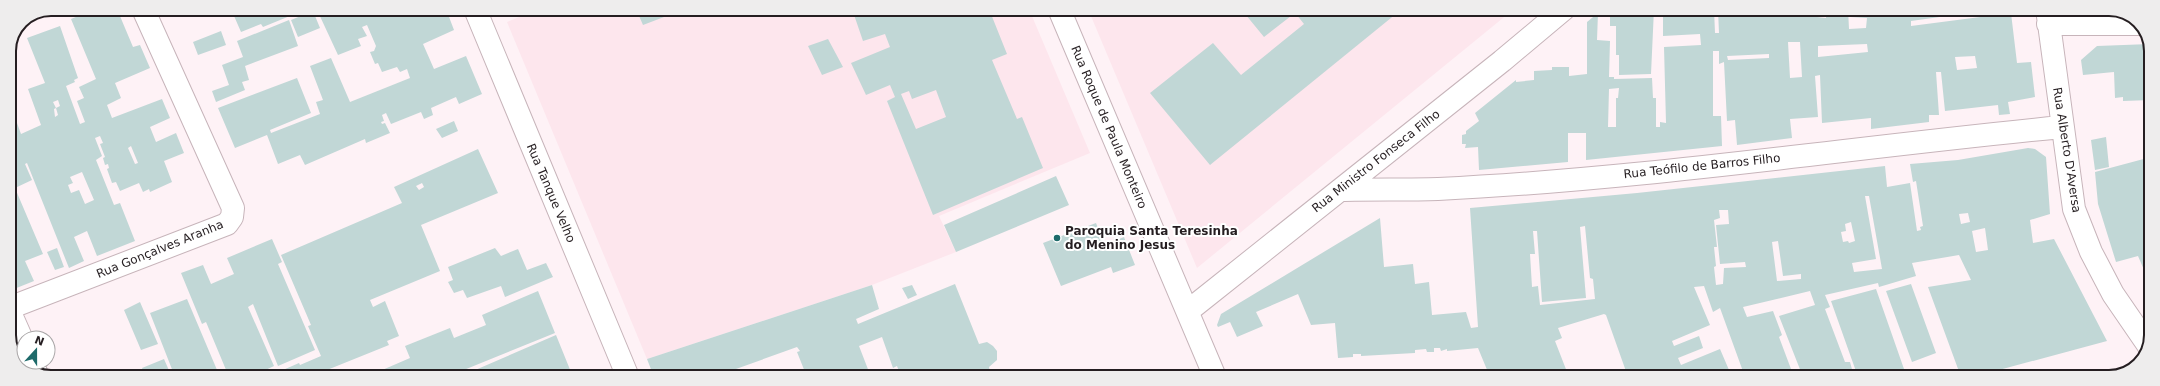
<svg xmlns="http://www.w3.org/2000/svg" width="2160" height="386" viewBox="0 0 2160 386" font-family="'DejaVu Sans',sans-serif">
	<rect width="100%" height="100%" fill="#fef2f6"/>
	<!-- built -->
	<path fill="#fde6ed" d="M539 9H1029L1090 153 939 216 956 252 872 285 647 359 507 22Z
		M1088 9H1514L1197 268Z"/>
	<!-- building -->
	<path fill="#c1d7d6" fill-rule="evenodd" d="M95 9H117L133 47 140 45 150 68 115 83 121 98 107 105 112 118 162 99 170 118 150 127 156 142 176 133 184 153 164 161 172 182 150 192 149 189 143 192 139 183 120 191 116 182 112 183 107 169 109 168 108 164 105 165 103 158 105 157 100 144 103 143 100 136 95 138 102 156 96 160 114 205 120 203 135 241 97 256 87 231 74 237 84 261 69 268 27 163 25 164 32 180 15 188 43 254 25 261 34 281 9 291V133L12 132 9 125 17 123 21 134 41 125 28 89 45 83 27 38 60 26 78 78 74 80 75 82 66 86 80 124 85 122 77 101 84 98 79 87 96 79 71 19ZM58 100 60 106 56 108 58 115 55 117 54 109 56 108 53 102ZM131 146 138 163 135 164 128 148ZM82 172 94 200 85 204 79 190 71 193 68 185 73 183 70 177Z
		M231 9H307L263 27 261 24 241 32Z
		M324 9H446L454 30 423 44 434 69 466 56 482 94 459 104 456 97 431 108 433 115 424 119 421 112 391 124 386 113 382 115 384 121 381 122 382 124 385 123 390 133 366 143 365 139 305 165 300 155 278 164 267 135 235 148 218 108 297 78 311 113 270 130 271 133 320 114 316 102 323 100 310 66 331 58 350 102 410 78 407 69 400 72 397 67 382 72 378 63 375 64 370 52 374 51 376 46 367 25 362 27 367 36 358 39 361 46 338 55 318 12Z
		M636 9H685L643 25Z
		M852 9H989L1007 54 992 60 1017 119 1022 117 1043 168 933 215 887 101 895 97 890 85 866 95 851 63 890 47 885 34 863 41ZM936 90 946 117 916 129 901 94 909 91 912 99Z
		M1241 9H1289L1291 16 1264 37Z
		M1292 9H1402L1210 165 1150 93 1213 43 1241 75 1304 24Z
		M1610 9H1654L1651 74 1619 75V55H1616V26H1610Z
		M1663 9H1714L1715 33H1719L1718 10 1817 9V17L1826 18V9H1848L1849 29 1866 28 1867 18 1850 17V9H1997L1911 21V26L2011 13 2017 63 2031 62 2035 97 2008 102 2010 114 1999 115 1998 105 1945 111 1941 72H1936L1939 115H1929V122L1871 129V118L1822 123 1820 75 1815 76 1818 117 1790 119 1792 138 1737 145 1735 120 1727 121 1724 62 1719 64V51H1713V116H1721L1722 146 1586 160V133H1568V162L1479 170 1478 147 1465 148 1466 144H1462V135L1466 134V131L1479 121 1475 113 1516 80V82L1534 80V71L1552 70V67H1569V76L1587 74V22L1598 13 1597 40 1610 41 1609 77H1614V79L1652 78 1653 98H1656V127H1660V122L1666 123 1664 47 1701 45 1700 34 1663 36ZM1788 42H1800L1802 77 1790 78ZM1867 44 1868 52 1818 57V46ZM1769 54V58L1728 60 1727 56ZM1975 56 1977 68 1957 70 1955 57ZM1619 88 1618 98H1616V127H1608L1609 89Z
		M313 11 320 28 298 37 291 20Z
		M289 20 298 46 245 66 249 80 242 82 245 90 216 102 212 91 229 85 222 65 243 57 237 41Z
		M221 31 226 45 198 55 193 42Z
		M828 39 843 67 822 75 808 46Z
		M2150 44 2151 100 2123 101V97L2115 98 2114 72 2083 75 2081 60 2097 46Z
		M454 121 458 131 442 138 436 129Z
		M2106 137 2109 167 2095 170 2091 140Z
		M2028 148 2035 149 2046 157 2050 214 2030 220 2033 243 2054 239 2107 341 1973 377H1961L1928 287 1971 280 1959 255 1912 263 1916 276 1879 287 1878 283 1825 295 1830 307 1825 309 1845 362H1850L1853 373 1851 377H1803L1779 316 1815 305 1810 291 1743 307 1747 317 1773 311 1782 335 1779 337 1794 377H1745L1720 308 1713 312 1704 286 1694 287 1710 325 1672 341 1674 346 1699 336 1703 348 1678 358 1681 365 1720 349 1732 377H1628L1606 315 1604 314 1558 328 1562 338 1555 341 1569 377H1490L1478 348 1447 351V349L1441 351 1440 348H1434V352H1427L1426 349 1415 350V353L1361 356V354H1353V357L1338 358 1335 323 1311 325 1298 294 1256 312 1263 326 1237 337 1230 322 1218 327 1217 325 1221 314 1380 218 1384 267 1413 264 1415 284 1429 282 1432 315 1466 312 1471 328 1478 327 1470 208 1637 193 1885 166 1887 187 1910 183 1917 231 1921 230 1920 227 1923 226 1916 181 1913 182 1910 164 1958 160ZM1865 196H1869L1882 269 1854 272 1852 263 1876 259ZM1719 210H1728L1729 224 1716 225 1720 264 1745 262 1746 267 1724 268 1723 284 1716 285 1714 267 1716 266 1714 247H1717L1714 220 1720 218ZM1968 213 1970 222 1961 224 1959 214ZM1851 222 1855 241 1849 243 1848 241 1843 242 1841 232 1846 231 1845 224ZM1585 226 1590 278 1593 279 1595 299 1540 305 1538 286 1532 287 1530 254H1535L1533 231H1537L1542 302 1586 298 1580 227ZM1985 228 1988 250 1976 252 1972 231ZM1778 241 1783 276 1801 274V279L1777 281 1772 242Z
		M478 149 498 193 421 225 440 271 370 300 373 307 385 301 399 336 387 341 389 345 327 370 330 377H278L276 373 299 363 300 365 321 356 308 326 311 325 281 255 402 203 394 187ZM422 183 424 187 419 190 416 186Z
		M2151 157V286L2138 256 2116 262 2098 204 2095 172Z
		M1056 176 1069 205 956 252 944 225Z
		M1096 223 1105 245 1124 237 1135 265 1113 273 1111 267 1061 286 1043 243Z
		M272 239 282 262 278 264 315 350 278 366 253 304 248 307 274 366 251 377H229L206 322 202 324 181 273 203 265 211 284 234 274 227 258Z
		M57 248 64 267 55 270 47 252Z
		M495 248 501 256 518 249 527 270 546 263 553 277 505 297 501 286 467 298 463 290 454 293 448 282 453 280 448 267Z
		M955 284 979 344 987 342 993 346 997 351V360L989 367 990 372 996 370 999 377H901L897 366 893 368 882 337 859 346 871 377H807L797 352 800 351 797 347 736 369 739 377H654L647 359 872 285 879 309 856 319 858 324Z
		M1911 284 1936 353 1912 362 1886 291Z
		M912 285 917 295 908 299 902 288Z
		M1876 289 1904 369 1881 377H1858L1831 301Z
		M538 291 555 333 449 376 448 371 434 377H366L410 358 405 346 450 328 454 338 486 325 482 315Z
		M187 299 220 377H175L150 313Z
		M140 302 158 344 141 350 124 310Z
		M556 335 573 377H459Z
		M164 359 171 375 146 377 142 368Z
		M115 371 118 377H102Z"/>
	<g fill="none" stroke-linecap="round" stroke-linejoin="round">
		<!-- minor casing -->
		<g stroke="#c7b4ba" stroke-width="24">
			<path id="minor" d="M475 9 628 377
				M1059 9 1215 377
				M2047 9 2074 209 2091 252 2113 294 2148 345
				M2048 24H2140
				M1340 190C1373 189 1406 190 1438 189 1647 179 1854 147 2062 127
				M9 308 227 224 232 217 233 208 143 9
				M9 310 24 344
				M1188 311 1502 61 1564 9
				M32 362 36 372"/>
		</g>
		<!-- minor -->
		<use href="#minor" stroke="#fff" stroke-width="22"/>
	</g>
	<!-- markers -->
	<circle fill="#1e6a6a" stroke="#fff" stroke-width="1.5" cx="1057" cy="238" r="4"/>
	<g text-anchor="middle" stroke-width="4" stroke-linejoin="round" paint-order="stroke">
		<!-- street labels -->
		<g font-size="12" fill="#251e21" stroke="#fff">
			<text transform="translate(1109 127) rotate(67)" y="4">Rua Roque de Paula Monteiro</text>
			<text transform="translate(2067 150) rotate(81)" y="4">Rua Alberto D'Aversa</text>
			<text transform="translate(1376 161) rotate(-38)" y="4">Rua Ministro Fonseca Filho</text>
			<text transform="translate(1702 166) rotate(-6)" y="4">Rua Teófilo de Barros Filho</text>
			<text transform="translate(551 193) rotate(67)" y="4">Rua Tanque Velho</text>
			<text transform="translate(160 249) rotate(-22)" y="4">Rua Gonçalves Aranha</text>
		</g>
		<!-- poi labels -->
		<g font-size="12" font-weight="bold" fill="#251e21" stroke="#fff" text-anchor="start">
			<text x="1065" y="235">Paroquia Santa Teresinha<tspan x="1065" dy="14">do Menino Jesus</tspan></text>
		</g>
	</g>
	<!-- crop -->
	<path d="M0 0H2160V386H0ZM51 16H2109A35 35 0 0 1 2144 51V335A35 35 0 0 1 2109 370H51A35 35 0 0 1 16 335V51A35 35 0 0 1 51 16Z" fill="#eeeded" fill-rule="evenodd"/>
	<path fill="none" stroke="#251e21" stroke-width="2" d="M51 16H2109A35 35 0 0 1 2144 51V335A35 35 0 0 1 2109 370H51A35 35 0 0 1 16 335V51A35 35 0 0 1 51 16Z"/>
	<!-- north arrow -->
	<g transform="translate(36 350) rotate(21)"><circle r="19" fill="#ffffff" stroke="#a8a5a6"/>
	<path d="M0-3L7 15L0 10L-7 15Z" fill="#1e6a6a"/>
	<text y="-6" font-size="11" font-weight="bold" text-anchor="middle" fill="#251e21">N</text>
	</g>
</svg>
